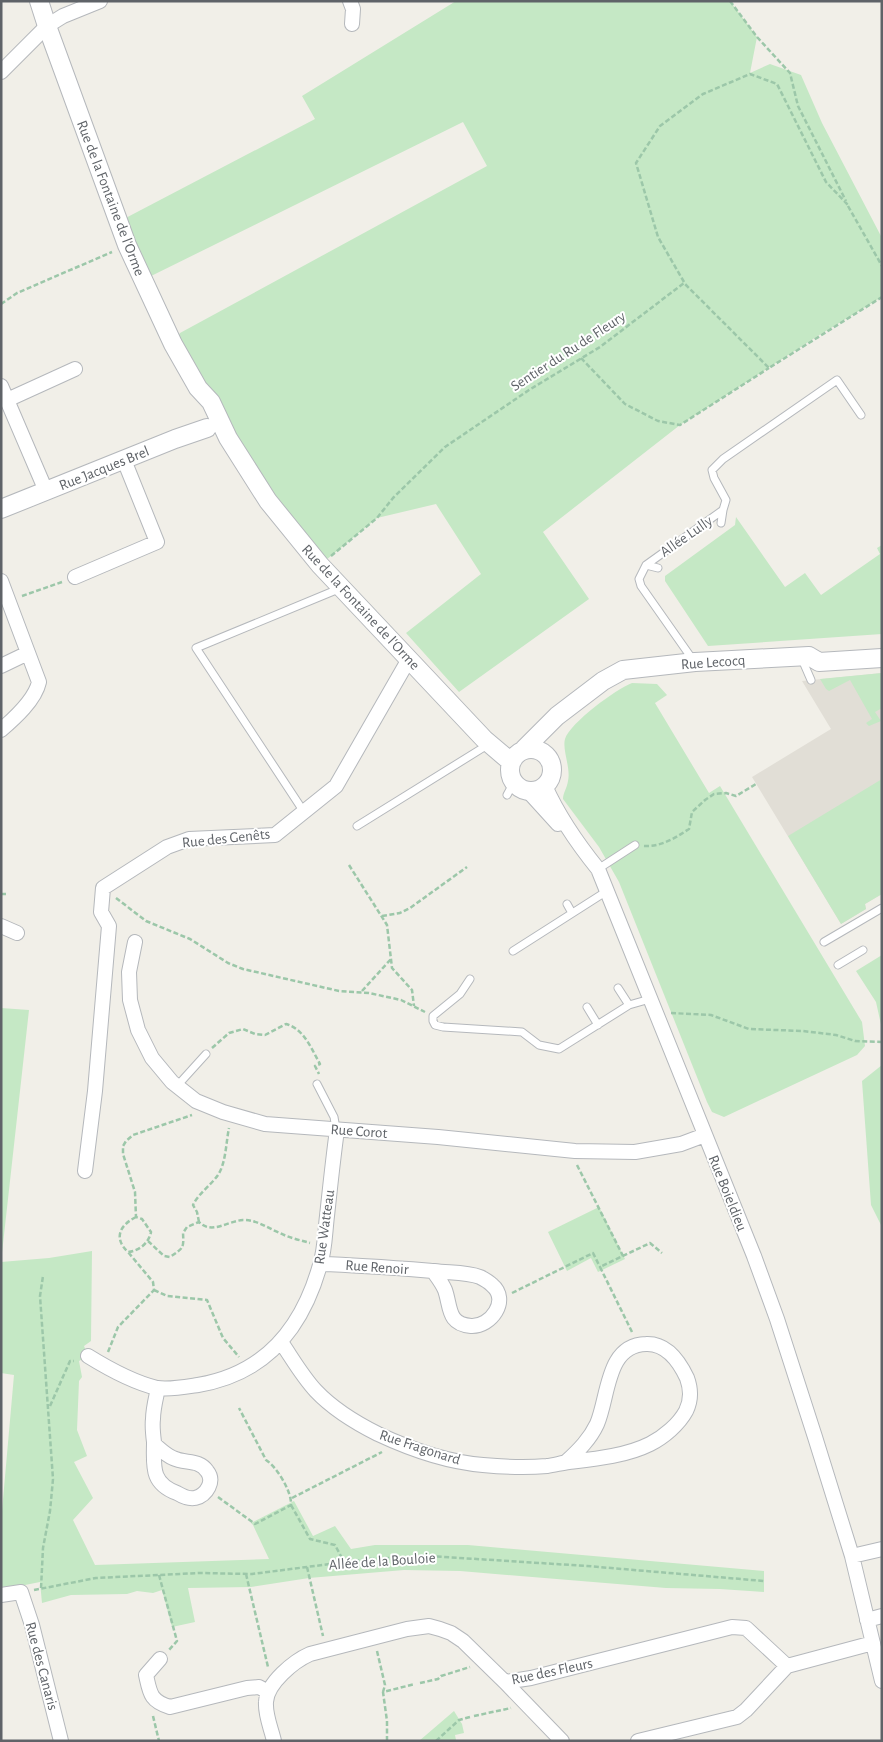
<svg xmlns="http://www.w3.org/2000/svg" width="883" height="1742" viewBox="0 0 883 1742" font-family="'Alegreya Sans',sans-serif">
	<rect width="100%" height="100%" fill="#f1efe8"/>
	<!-- education -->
	<path fill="#e1ded6" d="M882 673V894L865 904 866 909 841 924 752 777 831 729 802 681Z"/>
	<!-- green -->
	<path fill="#c5e8c5" d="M456 1H730L757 37 750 73 770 64 801 75 822 123 882 238V297L816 337 680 425 543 532 589 599 459 692 406 633 481 574 436 504 377 518 320 565 173 344 180 333 487 166 463 122 143 280 118 222 315 119 302 96Z
		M736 517 785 587 805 573 821 595 880 554 877 548 882 545V634L708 646 665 581V576L735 525Z
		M882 673V708L875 712 881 721 869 726 866 723 872 719 850 680 829 691 826 689 820 679Z
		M632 683 657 684 667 695 655 703 709 793 720 786 862 1022 865 1046 857 1055 724 1117 712 1112 707 1102 619 882 599 847 563 799C563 793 567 788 568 781 571 768 562 750 565 739 570 723 616 689 632 683Z
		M882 779V894L865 904 866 909 841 924 788 836Z
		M882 955V1029L876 1002 856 971Z
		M1 1008 29 1010 1 1262 49 1258 92 1251 91 1341 84 1346 88 1356 79 1361 82 1377 79 1381 77 1430 87 1456 74 1462 93 1498 73 1520 95 1565 269 1559 253 1525 251 1523 294 1501 313 1536 335 1526 351 1549 375 1545H468L764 1571V1592L720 1589 666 1588 460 1571 404 1570 309 1578 251 1587 188 1588 195 1622 172 1627 162 1590 153 1593 137 1591 127 1594 71 1595 42 1603 40 1582 20 1586 1 1587V1522L14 1375 1 1373Z
		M882 1065V1227L871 1205 862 1081Z
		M599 1207 625 1259 598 1272 591 1258 567 1271 548 1232Z
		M454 1711 462 1724 464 1733 455 1735 456 1740 419 1741Z"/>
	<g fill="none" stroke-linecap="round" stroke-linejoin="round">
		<!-- service casing -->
		<g stroke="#b5b8bc" stroke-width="9">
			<path id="service" d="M721 523 723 510
				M646 565 658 568
				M801 657 811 680
				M693 660 641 586 639 579 646 565 723 510 726 500 714 478 712 470 723 459 837 380 861 415
				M507 795 514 782
				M304 812 196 648 341 588
				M357 826 489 744
				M598 869 635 845
				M567 904 572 913
				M824 942 882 908
				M513 951 607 891
				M838 965 863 950
				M470 979 460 994 433 1016V1021L435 1025 443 1027 522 1032 539 1045 559 1049 629 1005 650 999
				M618 988 629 1005
				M587 1007 598 1025
				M317 1084 334 1117 336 1129
				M177 1086 206 1054"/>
		</g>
		<!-- minor casing -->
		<g stroke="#b5b8bc" stroke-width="16">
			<path id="minor" d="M350 1 353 9 352 24
				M1 72 47 26 63 16 100 1
				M1 386 46 491
				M7 400 75 369
				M75 577 157 542 124 460
				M1 581 39 682C35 700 15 718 1 730
				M1 666 28 653
				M545 786C559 817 577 843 598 869L754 1256 777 1319 815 1437 852 1556 882 1681
				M528 791 558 824
				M1 926 17 933
				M135 942 129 972 130 1000 138 1030 152 1058 172 1082 196 1101 223 1112 265 1124 438 1137 575 1151 635 1152 681 1144 705 1135
				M85 1171 95 1091 109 926 101 912 103 888 167 847 189 839 275 835 336 786 409 659
				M321 1264C359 1265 396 1268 434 1271 449 1273 466 1272 480 1277 484 1279 489 1282 492 1285 510 1300 491 1327 471 1326 447 1324 451 1307 445 1290 442 1283 438 1278 433 1271
				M281 1342C292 1358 302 1376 316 1391 333 1409 356 1423 378 1434 410 1449 447 1462 483 1465 504 1467 525 1468 547 1466 554 1465 562 1463 569 1462 595 1459 626 1456 650 1444 664 1437 679 1424 686 1411 691 1401 691 1389 687 1378 679 1361 667 1343 646 1344 606 1345 609 1396 597 1424 590 1439 579 1450 566 1462
				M88 1356C109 1369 132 1382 157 1388 169 1390 185 1387 198 1385 265 1374 302 1329 320 1265 325 1250 325 1232 327 1216 330 1188 333 1159 337 1130
				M154 1444C160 1449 166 1455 173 1458 185 1464 199 1459 207 1471 215 1481 207 1495 195 1498 190 1499 182 1496 177 1493 150 1483 154 1465 154 1442 153 1434 152 1426 153 1419 153 1409 156 1398 158 1388
				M852 1556 882 1549
				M1 1595 21 1592 32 1625 61 1741
				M867 1620 882 1616
				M160 1659 146 1675C150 1693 150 1701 170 1707L247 1688 259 1687 268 1692
				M787 1666 873 1643
				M505 1682 531 1678 732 1627 746 1628 787 1666
				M274 1741C271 1728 265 1715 266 1702 267 1683 294 1661 310 1654L407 1629 429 1626 440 1629 451 1633 463 1641 505 1682 562 1741
				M638 1741 737 1717 746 1710 787 1666"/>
		</g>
		<!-- tertiary casing -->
		<g stroke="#b5b8bc" stroke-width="20">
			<path id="tertiary" d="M39 1 47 26 127 245 173 344 198 388 211 402 228 438 268 501 320 565 484 739 511 762
				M1 509 175 439 207 428
				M510 770a21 21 0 1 1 42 0a21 21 0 1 1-42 0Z
				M524 749 557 716 603 681 623 670 695 662 809 656 819 662 882 658"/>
		</g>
		<!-- path -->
		<path stroke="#9cc7a9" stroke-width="2.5" stroke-dasharray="5 2.5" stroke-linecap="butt" d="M730 1 757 37 790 73 798 106 846 201
			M848 206 882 266
			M684 282 658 237 636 163 660 126 703 94 750 74 777 84 826 182 848 205
			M1 304 17 293 112 252
			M581 358 625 404 658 421 680 425 769 368
			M331 556 377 518 393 498 445 447 529 390 600 347 684 283 769 368 882 297
			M22 596 62 582
			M644 846C661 847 675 838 689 829L692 812 705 800 714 794 726 793 736 796 756 784
			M349 865 387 925 392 968 412 990 414 1006
			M1 894H6
			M116 898 146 921 190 939 228 963 243 969 339 991 369 993 401 1000 425 1012
			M382 916 400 913 410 908 467 867
			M362 991 391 959
			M671 1013 711 1015 749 1029 803 1031 836 1035 855 1041 882 1042
			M212 1048 229 1033 243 1029 255 1034 265 1035 286 1024C304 1029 311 1048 320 1064L315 1066 319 1074
			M577 1165 623 1256
			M136 1217C120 1225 113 1238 128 1252 139 1251 149 1243 151 1232L142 1219 136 1217 135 1192 123 1154V1146L126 1141 133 1135 192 1115
			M199 1222 197 1212 193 1205C198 1194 211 1185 218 1175 226 1163 226 1142 229 1128
			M148 1241 164 1256 170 1257C183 1248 184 1249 183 1233L187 1227 199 1222C212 1235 227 1221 243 1220 258 1220 267 1228 280 1233 289 1238 300 1240 310 1243
			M154 1290 167 1296 207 1300 223 1338 239 1357
			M512 1293 593 1253 600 1267
			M632 1332 600 1267 650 1243 662 1253
			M108 1352 118 1327 154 1290 153 1282 128 1252
			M50 1406 70 1361H74
			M218 1497 255 1524 291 1505C292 1492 277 1467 266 1460L239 1408
			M292 1498 382 1452
			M291 1505 310 1539 335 1545 344 1562
			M307 1567 323 1636
			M246 1574 268 1667
			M159 1575 177 1641 169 1650
			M41 1588 43 1548 50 1511 53 1479 40 1296 43 1276
			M34 1590 96 1578 200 1573 252 1574 369 1559 429 1556 587 1566 764 1581
			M377 1651 385 1685 383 1692
			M420 1683 438 1679 441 1676 470 1667
			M153 1716 159 1741
			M474 1716 511 1708
			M387 1741V1721L383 1692 415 1684
			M436 1741 459 1720 470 1717"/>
		<!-- service -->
		<use href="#service" stroke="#fff" stroke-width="7"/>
		<!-- minor -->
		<use href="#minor" stroke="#fff" stroke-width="14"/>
		<!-- tertiary -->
		<use href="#tertiary" stroke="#fff" stroke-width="18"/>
	</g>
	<g text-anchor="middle" stroke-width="4" stroke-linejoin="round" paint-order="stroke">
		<!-- street labels -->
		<g font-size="15" fill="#5f6368" stroke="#fff">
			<text transform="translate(111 198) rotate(69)" y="5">Rue de la Fontaine de l'Orme</text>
			<text transform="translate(568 351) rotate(-33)" y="5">Sentier du Ru de Fleury</text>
			<text transform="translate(104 468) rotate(-22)" y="5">Rue Jacques Brel</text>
			<text transform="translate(686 536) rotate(-35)" y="5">Allée Lully</text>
			<text transform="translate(361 607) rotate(47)" y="5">Rue de la Fontaine de l'Orme</text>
			<text transform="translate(713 662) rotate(-4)" y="5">Rue Lecocq</text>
			<text transform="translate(226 838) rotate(-6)" y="5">Rue des Genêts</text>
			<text transform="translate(359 1131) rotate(4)" y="5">Rue Corot</text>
			<text transform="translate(728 1193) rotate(68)" y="5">Rue Boieldieu</text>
			<text transform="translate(324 1227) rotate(-82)" y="5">Rue Watteau</text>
			<text transform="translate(377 1267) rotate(4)" y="5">Rue Renoir</text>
			<text transform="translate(420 1447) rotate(18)" y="5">Rue Fragonard</text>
			<text transform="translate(382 1561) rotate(-4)" y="5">Allée de la Bouloie</text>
			<text transform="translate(42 1666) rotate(75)" y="5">Rue des Canaris</text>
			<text transform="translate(552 1671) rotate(-12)" y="5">Rue des Fleurs</text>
		</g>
	</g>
	<!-- border -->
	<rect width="883" height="1742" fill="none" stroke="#5f6368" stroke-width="5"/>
</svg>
